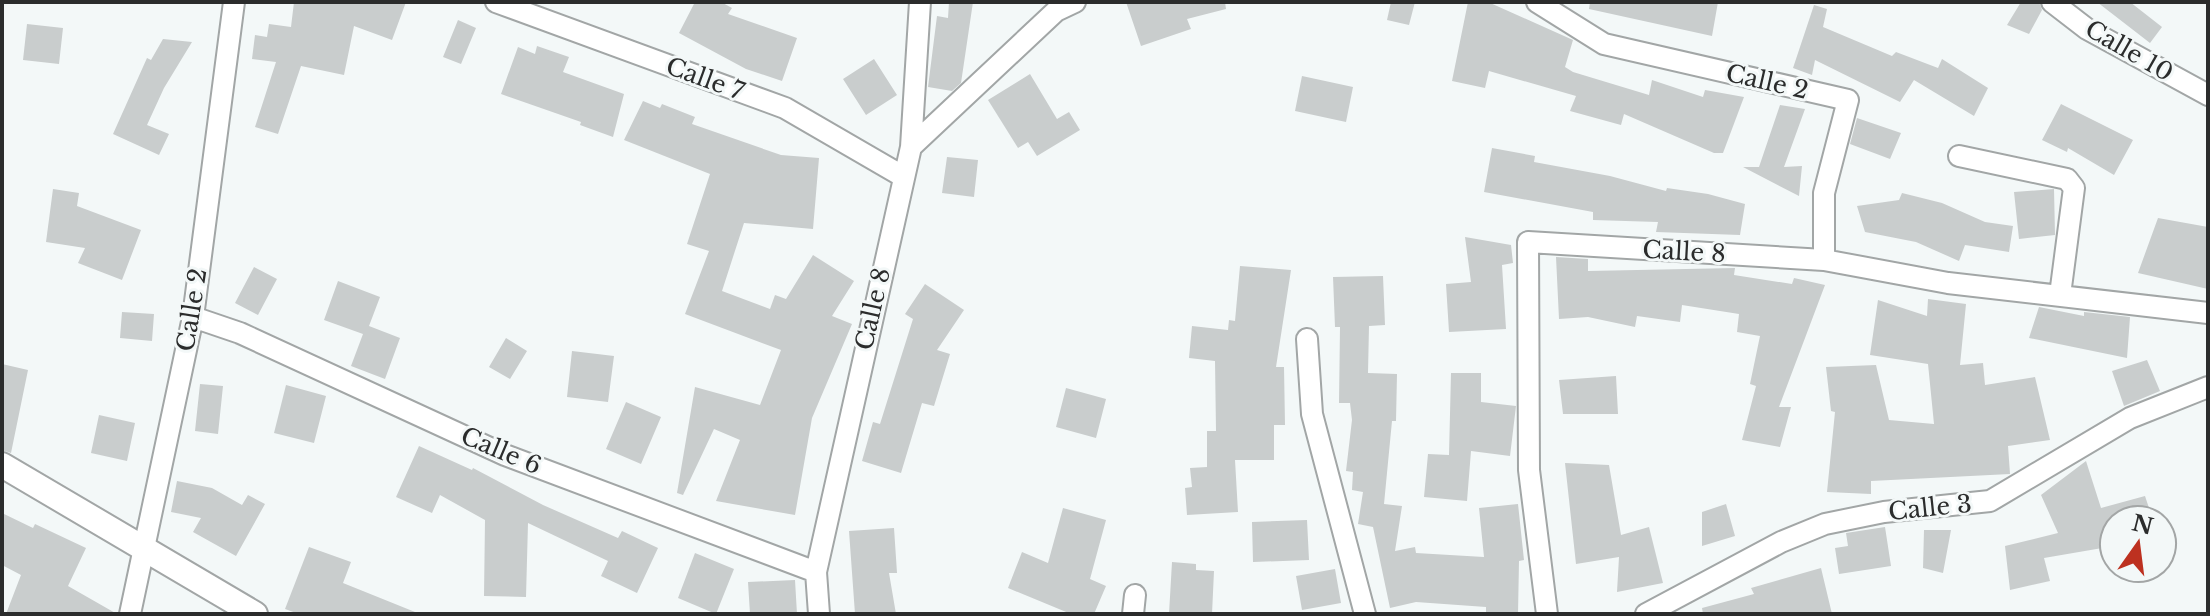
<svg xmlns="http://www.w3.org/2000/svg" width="2210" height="616" viewBox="0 0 2210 616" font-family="'Libre Baskerville',serif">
	<rect width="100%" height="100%" fill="#f3f8f8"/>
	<!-- building -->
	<path fill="#c9cdcd" d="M294 2H406L392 40 354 26 344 75 301 66 278 134 255 127 276 62 252 59 255 35 267 37 269 24 291 27Z
		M695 2H721L732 8 728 14 797 38 782 81 746 69 679 33Z
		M949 2H973L961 83 952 91 928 87 937 16 948 18Z
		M1126 2H1225L1226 9 1187 19 1191 29 1141 46Z
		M1391 2H1415L1409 25 1387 20Z
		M1468 2H1488L1573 40 1565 67 1573 72 1649 95 1652 80 1703 97 1705 90 1744 97 1723 153H1714L1624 114 1621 125 1570 111 1576 96 1489 71 1485 88 1452 81Z
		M1590 2H1718L1712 36 1589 9Z
		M2021 2H2039L2042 10 2029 34 2007 25Z
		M2097 2H2130L2162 27 2150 43Z
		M1814 5 1827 9 1823 27 1892 56 1896 52 1938 68 1942 59 1988 88 1974 116 1914 80 1900 102 1815 60 1812 75 1793 68Z
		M458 20 476 28 461 64 443 57Z
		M27 24 63 28 59 64 23 60Z
		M163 39 192 42 164 88 147 125 169 134 159 155 113 134 147 58 151 60Z
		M537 46 569 57 563 72 624 94 613 137 580 125 581 122 501 94 518 47 535 54Z
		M874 59 897 95 866 115 843 79Z
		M1030 74 1057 119 1069 112 1080 130 1037 156 1028 142 1018 148 988 100Z
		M1302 76 1353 87 1346 122 1295 111Z
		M643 101 660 108 662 104 695 117 692 124 781 155 819 158 813 229 744 223 722 291 770 309 775 295 786 299 813 255 854 281 832 316 852 324 812 418 795 515 716 501 740 440 714 429 683 495 677 493 695 387 760 405 781 350 685 314 709 251 687 244 710 174 624 140Z
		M2061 104 2133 140 2114 175 2068 148 2067 152 2042 140Z
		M1780 105 1805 109 1784 167 1802 166 1799 196 1743 167H1759Z
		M1857 118 1901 133 1890 159 1850 144Z
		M1492 148 1535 156 1534 162 1610 176 1666 191 1667 188 1708 194 1745 204 1740 235 1656 232 1658 222 1593 220V212L1484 192Z
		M947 157 978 160 974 197 942 193Z
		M53 189 79 193 77 206 141 230 122 280 78 263 85 248 46 242Z
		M2054 189 2055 235 2019 239 2014 192Z
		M1902 193 1942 203 1985 222 2013 226 2009 252 1965 245 1959 261 1916 242 1865 232 1857 206 1899 200Z
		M2158 218 2208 227V289L2138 273Z
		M1465 237 1511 245 1513 263 1502 265 1506 329 1449 332 1446 284 1471 282Z
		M1556 257 1588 259V271L1735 268 1734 275 1792 284 1794 278 1825 285 1779 407H1791L1780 447 1742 440 1756 386 1750 384 1760 336 1737 332 1739 314 1682 305 1680 322 1637 316 1635 327 1588 317 1559 319Z
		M1240 266 1291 270 1276 367H1284L1285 425H1274V460H1235L1238 512 1187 515 1185 488 1192 487 1190 468 1207 467V431H1216L1215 361 1189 358 1192 326 1228 330 1229 320 1235 321Z
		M254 267 277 279 258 315 235 303Z
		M1383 276 1385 325 1369 326 1368 373 1397 374 1396 421H1392L1384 504 1402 506 1395 551 1415 547 1416 553 1484 557 1479 508 1518 504 1524 560 1519 561 1518 614H1486V607L1416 602 1390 608 1373 527 1358 524 1363 492 1352 490 1353 472 1346 471 1352 420 1350 403H1339L1340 327H1335L1333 277Z
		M338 281 380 297 369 326 400 338 385 379 351 366 363 334 324 320Z
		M925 284 964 310 937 350 950 354 934 406 922 403 901 473 862 461 873 422 880 424 913 319 905 314Z
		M1928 299 1966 304 1960 365 1983 363 1985 385 2035 377 2050 440 2008 446 2010 474 1871 481V494L1827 492 1835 412 1831 411 1826 367 1876 365 1889 420 1934 424 1928 364 1870 355 1878 300 1927 316Z
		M2039 307 2084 316V312L2130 317 2127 358 2029 338Z
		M122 312 154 314 152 341 120 338Z
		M506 338 527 351 510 379 489 367Z
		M572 351 614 356 608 402 567 397Z
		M2147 360 2160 391 2124 406 2112 371Z
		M2 364 28 370 11 453 2 450Z
		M1451 373H1481V402L1516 406 1510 456 1471 451 1467 501 1424 497 1428 454 1449 455Z
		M1616 376 1618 414H1563L1559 380Z
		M200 384 223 386 218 434 195 431Z
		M286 385 326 396 314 443 274 433Z
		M1066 388 1106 399 1096 438 1056 427Z
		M626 402 661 417 641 464 606 449Z
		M99 415 135 423 127 461 91 453Z
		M419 446 472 470 473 468 543 505 618 538 622 531 658 548 637 593 601 576 608 561 528 523 526 597 484 596 485 520 440 495 432 513 396 497Z
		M2086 461 2101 508 2145 496 2153 520H2114V546L2044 558 2050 581 2010 590 2005 546 2058 533 2041 495Z
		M1565 463 1609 465 1621 535 1649 527 1663 583 1617 592 1619 557 1576 564Z
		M177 481 212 488 242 505 248 495 265 504 236 556 193 532 201 518 171 512Z
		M1726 504 1735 536 1702 546V512Z
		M1063 508 1106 520 1090 579 1106 586 1094 614H1071L1008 588 1022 552 1048 563Z
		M2 513 33 528 35 524 86 548 68 586 117 614H6L21 575 2 565Z
		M1307 520 1309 560 1253 562 1252 522Z
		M1885 527 1891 566 1839 574 1835 548 1848 546 1846 533Z
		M894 528 897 573H889L896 614H855L849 531Z
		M1924 530H1951L1943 573 1923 568Z
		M309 547 351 562 343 583 420 614H299L285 609Z
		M695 553 734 569 716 614 678 598Z
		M1172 562 1196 564V570L1214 571 1212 614H1169Z
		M1821 568 1832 614H1703L1702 608 1754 594 1751 588Z
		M1335 569 1341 603 1302 610 1296 576Z
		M795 580 797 614H750L748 582Z"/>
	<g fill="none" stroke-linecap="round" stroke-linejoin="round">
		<!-- minor casing -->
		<g stroke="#a2a6a6" stroke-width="24">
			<path id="minor" d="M496 2 785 108 904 177
				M1537 2 1604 44 1848 100 1824 193V260
				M2052 2 2087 29 2208 95
				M911 147 1056 11 1075 2
				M1959 156 2067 179 2074 188 2060 295
				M193 317 240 333 505 455 816 572
				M1307 339 1312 414 1365 614
				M130 614 193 317 234 2
				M819 614 816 572 911 147 920 2
				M1133 614 1135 595
				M1547 614 1529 470 1528 242 1824 260 1948 283 2208 313
				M1646 614 1781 542 1825 524 1884 512 1990 501 2130 418 2208 387"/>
		</g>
		<!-- tertiary casing -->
		<g stroke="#a2a6a6" stroke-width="28">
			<path id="tertiary" d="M2 465 255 614"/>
		</g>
		<!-- minor -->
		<use href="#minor" stroke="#fff" stroke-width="20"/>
		<!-- tertiary -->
		<use href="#tertiary" stroke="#fff" stroke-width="24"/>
	</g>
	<g text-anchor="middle" stroke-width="6" stroke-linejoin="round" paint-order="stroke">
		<!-- street labels -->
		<g font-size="24" fill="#2b2c2c" stroke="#f3f8f8">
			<text transform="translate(2129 51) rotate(30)" y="8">Calle 10</text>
			<text transform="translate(705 79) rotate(20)" y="8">Calle 7</text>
			<text transform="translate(1767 82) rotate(13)" y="8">Calle 2</text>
			<text transform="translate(1684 252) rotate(3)" y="8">Calle 8</text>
			<text transform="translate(873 309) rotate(-77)" y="8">Calle 8</text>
			<text transform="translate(192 310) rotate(-81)" y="8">Calle 2</text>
			<text transform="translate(501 451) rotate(23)" y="8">Calle 6</text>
			<text transform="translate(1930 508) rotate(-6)" y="8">Calle 3</text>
		</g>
	</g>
	<!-- border -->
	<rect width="2210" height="616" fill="none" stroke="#2b2c2c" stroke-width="8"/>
	<!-- north arrow -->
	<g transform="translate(2138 544) rotate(14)"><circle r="38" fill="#f3f8f8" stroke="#a3a6a6" stroke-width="2"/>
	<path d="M0-6L14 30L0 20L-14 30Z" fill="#bd3120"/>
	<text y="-12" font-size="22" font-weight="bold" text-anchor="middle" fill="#2b2c2c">N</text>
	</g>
</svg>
